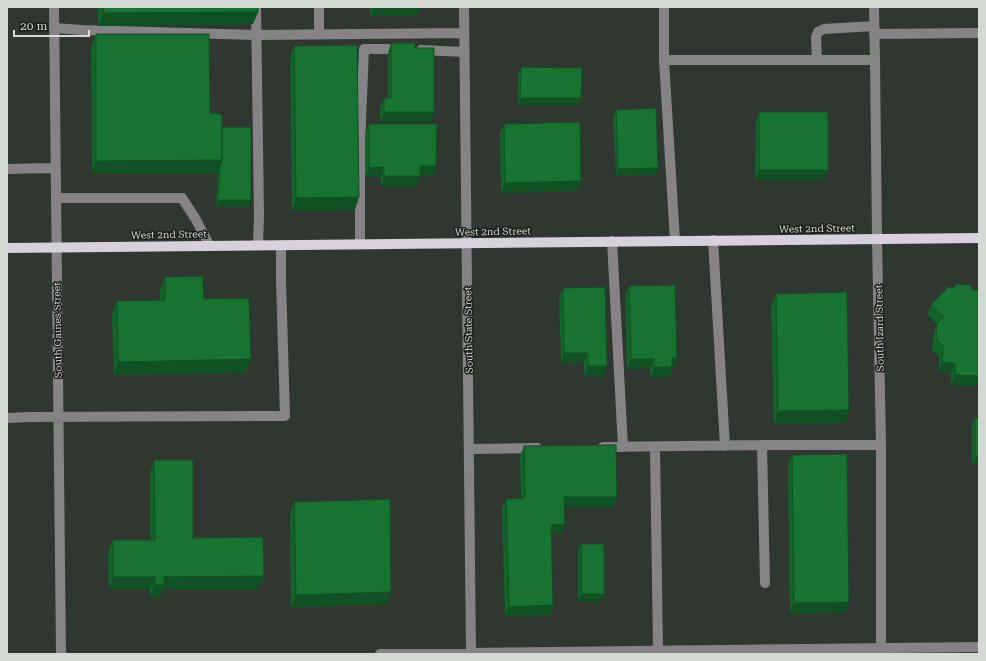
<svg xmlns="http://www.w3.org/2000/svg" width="986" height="661" viewBox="0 0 986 661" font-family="'Roboto Serif',serif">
	<rect width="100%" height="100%" fill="#303730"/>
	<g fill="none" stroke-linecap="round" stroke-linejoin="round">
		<!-- minor -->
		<path stroke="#868387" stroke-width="10" d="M54 7 61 654
			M256 7 259 216 258 245
			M464 7 471 654
			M664 7V60L675 241
			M874 7 875 60 877 239 881 445V654
			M54 28 82 30 256 35 464 33
			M319 34V7
			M874 34 979 33
			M421 50 464 52
			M664 60H875
			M817 60 816 37 818 32 824 29 874 26
			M7 169 55 168
			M56 198H182L195 218 210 246
			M713 240 725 446
			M612 241 623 447
			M360 244V144L364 49H403
			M7 418 30 417 285 416 281 280V245
			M762 445 765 583
			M603 447 762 445H881
			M655 447 658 650
			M469 449 537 448
			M380 654 979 647"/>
		<!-- major -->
		<path stroke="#d6d1da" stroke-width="10" d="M7 248 979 238"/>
	</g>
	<!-- wall -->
	<path fill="#14632a" d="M98 7H258V12L253 24 98 26Z
		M370 7H420L416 16H370Z
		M96 34 210 113 222 127 249 207H216L218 173H92L91 47Z
		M391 43 415 48 434 112 431 122H380V108L384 98H388V53Z
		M294 46 355 210 292 211 290 58Z
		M521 67 581 98 579 105H518V74Z
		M616 110 658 168 656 175 616 176 613 117Z
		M759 112 824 180H755L756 122Z
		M369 124 433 176H420L416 186H381V177H365V134Z
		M504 124 581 181 577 191 501 193 500 133Z
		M165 277 204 299 246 372 114 375 112 313 117 301 160 300V289Z
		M629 286 677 358 673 368H672L669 377H650V368L627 369 625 296Z
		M563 288 607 366 603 376H584V362L561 363 559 298Z
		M952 289 979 290V379L976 386 951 385V372H939V356L932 350 934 333 937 324 927 315 931 305Z
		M776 294 845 422 774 424 771 306Z
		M975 418H979V464H972V425Z
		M524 446 617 497 613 507H565L562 534H552L550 615 505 616 502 508 506 499 521 498 520 456Z
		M792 455 845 612 790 613 788 465Z
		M154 460 193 538 259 589H163L160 597H150V589H109L108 552 113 540H150V473Z
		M294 502 387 604 291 607 290 514Z
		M581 544 604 594 601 601H578V550Z"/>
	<!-- shaded-wall -->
	<path fill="#105022" d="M373 7H420L416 16H370Z
		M258 12 253 24 98 26 103 13Z
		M520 98H581L579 105H518Z
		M384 112H434L431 122H380Z
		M222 160 218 173H92L96 161Z
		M420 166H436L433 176H416Z
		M384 167 381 177H365L369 168Z
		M658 168 656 175 616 176 618 169Z
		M759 170H828L824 180H755Z
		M384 176H420L416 186H381Z
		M581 181 577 191 501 193 505 183Z
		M359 197 355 210 292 211 296 198Z
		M218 200H251L249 207H216Z
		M564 353H588L584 362 561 363Z
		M672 358H677L673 368H672L669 377H650L654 367Z
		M251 359 246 372 114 375 118 362Z
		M631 359H654L650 368 627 369Z
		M942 362 955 363 951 372H939Z
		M588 366H607L603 376H584Z
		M955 375 979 376V379L976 386 951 385Z
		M849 410 845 422 774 424 778 411Z
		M975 457H979V464H972Z
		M564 497H617L613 507H561Z
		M565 524 562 534H548L551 525Z
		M264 576 259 589H163L160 597H150L155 585 164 577Z
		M113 577H155L150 589H109Z
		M391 592 387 604 291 607 296 595Z
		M581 594H604L601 601H578Z
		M849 602 845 612 790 613 794 603Z
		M553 605 550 615 505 616 509 607Z"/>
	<!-- building -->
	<path fill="#177331" stroke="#105022" d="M103 7H258V12L103 13Z
		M96 34H209L210 113H217L222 115V160L96 161Z
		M391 43H415V48H434V112H384V98H391Z
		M357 45 359 197 296 198 294 46Z
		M521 67 582 68 581 98H520Z
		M656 108 658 168 618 169 616 110Z
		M759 112H828V170H759Z
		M580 122 581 181 505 183 504 124Z
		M369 124H437L436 166H420V176H384V167L369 168Z
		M222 127H251V200H218L220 166 222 160Z
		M203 276 204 299 249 298 251 359 118 362 117 301 165 300V277Z
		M957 284 970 285 972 290H979V376L955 375V363L942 362 943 346 936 340 937 323 944 317 931 305 949 286 952 289Z
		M675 285 677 358H672V367H654V359H631L629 286Z
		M605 287 607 366H588V353H564L563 288Z
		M847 292 849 410 778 411 776 294Z
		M975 418H979V457H975Z
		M616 445 617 497H564L565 524 551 525 553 605 509 607 506 499 525 498 524 446Z
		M847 454 849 602 794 603 792 455Z
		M154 460H193V538L263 537 264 576 164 577V585H155V577H113V540H155Z
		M390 499 391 592 296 595 294 502Z
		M581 544H604V594H581Z"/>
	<g text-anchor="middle" stroke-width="3" stroke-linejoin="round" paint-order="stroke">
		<!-- street labels -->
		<g font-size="10" fill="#d4d9d4" stroke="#1a1d1a">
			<text transform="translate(817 228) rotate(-1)" y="4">West 2nd Street</text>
			<text transform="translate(493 231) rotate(-1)" y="4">West 2nd Street</text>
			<text transform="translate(169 234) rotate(-1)" y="4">West 2nd Street</text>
			<text transform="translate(879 328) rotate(-91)" y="4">South Izard Street</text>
			<text transform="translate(57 330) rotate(-91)" y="4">South Gaines Street</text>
			<text transform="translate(468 330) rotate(-91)" y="4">South State Street</text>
		</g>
	</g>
	<!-- border -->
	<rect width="986" height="661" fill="none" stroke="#d4d9d4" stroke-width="16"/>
	<!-- scale -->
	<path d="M14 30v6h75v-6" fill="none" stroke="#d4d9d4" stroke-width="2"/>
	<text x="20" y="30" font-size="12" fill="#d4d9d4" stroke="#1a1d1a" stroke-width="3" paint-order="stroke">20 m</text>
</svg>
